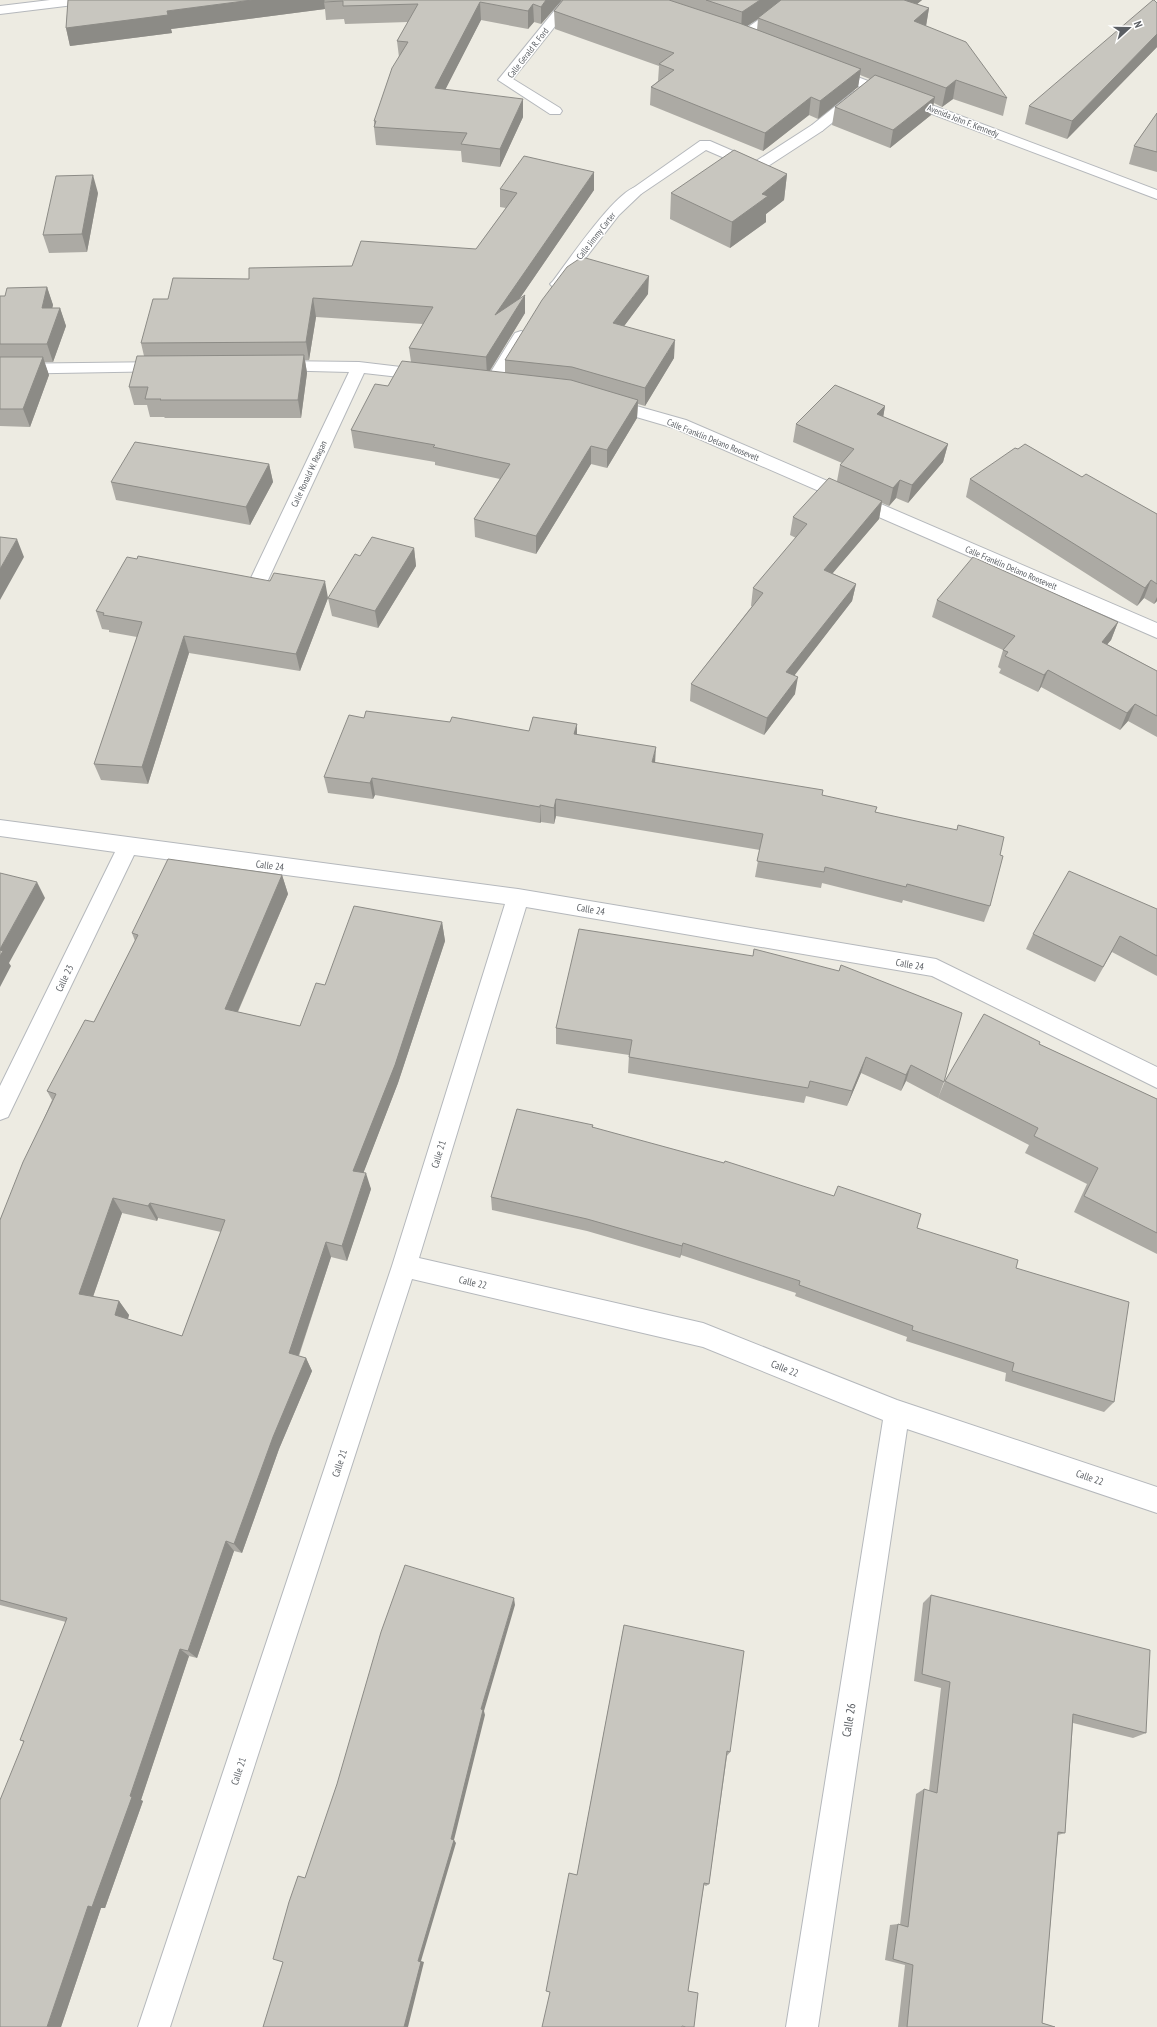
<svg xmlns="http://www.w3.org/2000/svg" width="1157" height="2027" viewBox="0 0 1157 2027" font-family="'PT Sans Narrow',sans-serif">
	<rect width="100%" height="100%" fill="#edebe2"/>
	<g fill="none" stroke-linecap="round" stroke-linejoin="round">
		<!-- lane casing -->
		<g stroke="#b5b8bc" stroke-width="2">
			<path id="lane" d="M817 124 822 125 824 128 822 131 762 170H752L706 150 641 194H631L629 191 700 141H710L756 161 812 125Z"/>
		</g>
		<!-- street casing -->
		<g stroke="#b5b8bc" stroke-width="2">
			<path id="street" d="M50 0H88L82 4 0 14V6Z
				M563 0H576L513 79 560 108 562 111 560 114H550L498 80Z
				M787 0H801L748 40H738L736 37 738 34Z
				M831 67 1157 190V199L826 74 824 71 826 68Z
				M858 91 863 92 865 95 863 98 822 131H812L810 128 812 125 853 92Z
				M636 187 641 188 643 191 641 194 619 215 563 287H553L550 284 553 281C568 261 615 192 636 187Z
				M521 331 527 333 529 336 500 383 498 387 492 388 486 387 484 383 513 336 515 333Z
				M277 361 359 362 426 370 432 371 434 375 432 379 426 380 364 373 268 580 265 584 259 586 253 584 250 580 349 372 271 370 269 366 271 362Z
				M165 362 171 363 173 367 171 371 0 374V364Z
				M608 398 686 420 1157 623V638L674 428 602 407 600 403 602 399Z
				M0 820 518 889 936 959 1157 1067V1088L932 976 526 907 419 1258 703 1323 897 1400 1157 1487V1513L907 1429 818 2027H786L883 1420 703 1347 412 1279 170 2027H138L392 1266 505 904 134 855 8 1117 0 1120V1086L115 852 0 836Z"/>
		</g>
		<!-- lane -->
		<use href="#lane" fill="#fff" fill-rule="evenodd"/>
		<!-- street -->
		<use href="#street" fill="#fff" fill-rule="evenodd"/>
	</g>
	<!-- wall -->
	<path fill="#acaaa4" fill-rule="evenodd" d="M68 0H562L541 24 534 22 528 29 481 20 445 89 523 117 500 167 462 162 461 151 376 145 374 127V121L399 57 397 41 408 22 345 24 344 19 326 20 325 9 171 29 172 33 70 46 66 28Z
		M563 0H922L917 4 929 8 926 26 1007 98 1003 116 953 99 942 107 934 103 931 115 890 148 832 125 835 107 870 79 860 75 858 87 818 119 809 115 763 151 650 105 651 87 658 81 659 66 555 29 554 11ZM758 19 757 30 747 26 753 22Z
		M1157 3V47L1067 139 1025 124 1029 106Z
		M1157 113V172L1129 164 1134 146Z
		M787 174 784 200 766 214V222L730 248 670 219 671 193Z
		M500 189 594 190 520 298 525 313 490 371 505 373V360L648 294 624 326 674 358 645 406 638 404 637 418 607 468 591 464 536 554 475 537 474 519 500 479 435 465V462L354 448 351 430 388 386 411 362 409 348 423 324 316 317 309 360H305L307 373 301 418H165L164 417H150L147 405H134L129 387 144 356 141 343 168 299 249 279 352 266 476 249 506 208 500 207Z
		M98 193 87 252 49 253 43 235Z
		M47 287 53 305 52 308H60L66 326 53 362H44L49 375 30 427 0 426V296H5Z
		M885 406 883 417 948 444 943 462 908 503 896 498 889 506 882 503 879 519 832 573 856 584 852 601 794 675 795 694 764 735 690 701 691 684 752 606H751L753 588 796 538 790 535 793 517 837 481 840 465 842 463 793 442 796 424Z
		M269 464 273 482 250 525 116 500 111 482Z
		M1082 477 1157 514V601L1154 604 1144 598 1137 606 966 497 970 479Z
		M414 548 416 566 378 628 332 616 328 598 360 556Z
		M328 598 300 671 189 653 148 784 101 780 94 764 137 637 109 632V630L102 629 96 611Z
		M937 600 1118 622 1111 640 1107 644 1157 671V737L1128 721 1120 730 1041 687 1038 692 999 673 1001 669 998 667 1003 650 932 617Z
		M364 718 450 722 529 731 577 724V734L655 762 822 795 876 812 1000 855 990 906 984 922 903 900 902 903 822 883 821 888 755 877 760 850 556 816 554 824 541 822 540 823 375 795 373 799 328 793 324 777Z
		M282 875 288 894 238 1012 300 1026 325 985 442 922 445 941 398 1083 363 1173 371 1189 347 1261 331 1257 299 1356 306 1358 312 1371 279 1449 242 1553 234 1551 197 1658 189 1656 141 1800 143 1801 105 1908H101L61 2027H0L24 1742 20 1740 66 1622 0 1605V1220L52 1100 47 1091 94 1022 135 941 132 933ZM122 1213 157 1221 158 1218 221 1232 182 1336 128 1319 129 1315 119 1301 93 1297Z
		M1157 909V976L1112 952 1095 982 1026 949 1033 934Z
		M841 965 944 1082 938 1098 906 1081 901 1091 861 1073 847 1106 806 1096 804 1103 628 1073 629 1055 556 1044V1028L839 971Z
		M1039 1044 1157 1099V1254L1074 1212 1087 1184 1025 1153 1029 1145 938 1098 945 1081Z
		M593 1125V1128L917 1228 1016 1268 1114 1402 1104 1412 1005 1381 1006 1373 906 1341 907 1337 795 1296 796 1293 681 1255 680 1258 587 1231 492 1210 491 1197Z
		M931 1595 1146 1733 1133 1738 1073 1723 1065 1833 1058 1835 1042 2023 1055 2027H898L905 1965 885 1960 890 1925 898 1924 900 1925 916 1794 924 1789 929 1791 941 1688 914 1681 923 1603Z
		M624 1625 730 1752 727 1756 709 1884 706 1886 704 1885 682 2026 577 1875Z"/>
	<!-- shaded-wall -->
	<path fill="#8c8b86" d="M252 0H326L324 2 325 9 171 29 172 33 70 46 66 28 167 11Z
		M546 0H562L541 24V7Z
		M760 0H784L758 18V19L741 30 742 12Z
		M903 0H922L900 18Z
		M480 2 481 20 437 106 435 88Z
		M533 4 534 22 528 29V11Z
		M929 8 926 26 914 21Z
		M1157 34V47L1067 139 1072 121Z
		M861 69 858 87 818 119 820 101Z
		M956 80 953 99 942 107 946 88Z
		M811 97 809 115 763 151 765 133Z
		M935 97 931 115 890 148 893 130Z
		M523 99V117L500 167V149Z
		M594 172V190L496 333 495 315Z
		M787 174 784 200 766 214V222L730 248 732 222 762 194Z
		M93 175 98 193 87 252 82 234Z
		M649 276 648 294 613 341V323Z
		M47 287 53 305 48 326 42 308Z
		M525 295V313L487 375 486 357Z
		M313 298 316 317 309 360 306 342Z
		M60 308 66 326 53 362 47 344Z
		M675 340 674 358 645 406V388Z
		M304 355 307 373 301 418 298 400Z
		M43 357 49 375 30 427 23 409Z
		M638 400 637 418 607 468V450Z
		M885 406 882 424 877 414Z
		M948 444 943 462 908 503 912 485Z
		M591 446V464L536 554V536Z
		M269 464 273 482 250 525 246 507Z
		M900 480 896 498 889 506 893 488Z
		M882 501 879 519 821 587 824 570Z
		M17 539 24 557 0 600V569Z
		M414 548 416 566 378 628 375 611Z
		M1151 580 1144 598 1137 606 1145 588Z
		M325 581 328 598 300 671 296 654Z
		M856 584 852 601 784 689 786 672Z
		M1157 597V601L1154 604Z
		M1118 622 1111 640 1095 659 1102 642Z
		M184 636 189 653 148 784 142 767Z
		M1048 670 1041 687 1038 692 1044 675Z
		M798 677 795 694 764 735 767 718Z
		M1135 704 1128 721 1120 730 1127 713Z
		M577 724V741L574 734Z
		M656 747 655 764 652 762Z
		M372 778 375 795 373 799 370 783Z
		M556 799V816L554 824V808Z
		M540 805 541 822 540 823Z
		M282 875 288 894 231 1027 225 1009Z
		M37 882 45 898 9 963 11 966 0 987V949Z
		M442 922 445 941 398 1083 358 1187 353 1171Z
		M866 1057 861 1073 847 1106 852 1091Z
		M911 1065 906 1081 901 1091 906 1075Z
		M366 1173 371 1189 347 1261 342 1246Z
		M113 1198 122 1213 89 1308 79 1294Z
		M150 1203 158 1218 157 1221 148 1206Z
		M326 1242 331 1257 295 1366 289 1353Z
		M683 1243 681 1255 680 1258 682 1246Z
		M119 1301 129 1315 125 1328 115 1315Z
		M306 1358 312 1371 279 1449 242 1553 234 1544 273 1437Z
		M226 1541 234 1551 197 1658 188 1651Z
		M514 1598 515 1605 484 1711 485 1715 454 1840 456 1843 421 1961 424 1962 408 2027H404L418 1961 451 1839 481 1709Z
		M180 1649 189 1656 141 1800 143 1801 105 1908H101L61 2027H47L88 1906 130 1796Z"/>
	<!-- building -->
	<path fill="#c8c6bf" stroke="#8c8b86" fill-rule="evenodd" d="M68 0H252L167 11 168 15 66 28Z
		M324 0H546L541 7 533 4 528 11 480 2 435 88 523 99 500 149 461 144 467 133 374 127 376 121H374L392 68 408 42 397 41 418 4 343 6V1L324 2Z
		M563 0H669L739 23 861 69 820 101 811 97 765 133 651 87 674 70 659 64 674 53 554 11Z
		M706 0H760L742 12Z
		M781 0H904L929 8 914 21 966 42 1007 98 956 80 946 88 758 18Z
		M1153 0H1154L1157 3V34L1072 121 1029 106Z
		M875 75 935 97 893 130 835 107Z
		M1157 113V152L1134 146Z
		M734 150 787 174 762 194 768 196 732 222 671 193Z
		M524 156 594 172 495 315 525 295 486 357 409 348 433 307 313 298 306 342 141 343 153 299H168L173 278 249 279V268L352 266 361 241 476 249 517 193 500 189Z
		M93 175 82 234 43 235 56 176Z
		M582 257 649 276 613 323 675 340 645 388 572 367 505 360 542 300 567 267Z
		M47 287 42 308H60L47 344H0V296H5L7 288Z
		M304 355 298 400H160L161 399H145L148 387H129L137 356Z
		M0 357H43L23 409H0Z
		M402 361 571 380 638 400 607 450 591 446 536 536 474 519 510 464 433 447 435 445 351 430 375 384 388 386Z
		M835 385 885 406 877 414 948 444 912 485 900 480 893 488 840 465 854 449 796 424Z
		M135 442 269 464 246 507 111 482Z
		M1025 444 1082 477 1086 474 1157 514V584L1151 580 1145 588 970 479 1015 448 1018 449Z
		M829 478 882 501 824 570 856 584 786 672 798 677 767 718 691 684 763 593 753 588 807 524 793 517Z
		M0 537 17 539 0 569Z
		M372 537 414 548 375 611 328 598 355 554 360 556Z
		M138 556 270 581 274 573 325 581 296 654 184 636 142 767 94 764 142 622 103 615 104 613 96 611 127 557 137 559Z
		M973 557 1118 622 1102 642 1157 671V716L1135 704 1127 713 1048 670 1044 675 1005 656 1008 652 1003 650 1015 636 937 600Z
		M366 711 450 722 452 717 529 731 533 717 577 724 574 734 656 747 652 762 823 790 822 795 877 807 875 812 957 830 958 825 1004 837 1000 855 1003 856 990 906 907 884 906 887 825 867 824 872 757 861 763 834 556 799 554 808 540 805V807L372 778 370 783 324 777 349 715 364 718Z
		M168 859 282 875 225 1009 300 1026 316 983 325 985 354 906 442 922 395 1065 353 1171 366 1173 342 1246 326 1242 289 1353 306 1358 273 1437 234 1544 226 1541 188 1651 180 1649 130 1796 132 1797 92 1907 88 1906 47 2027H0V1800L24 1741 20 1740 67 1618 0 1600V1220L23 1162 56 1094 47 1091 85 1020 94 1022 138 935 132 933ZM113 1198 148 1206 150 1203 225 1220 182 1336 115 1315 119 1301 79 1294Z
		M1069 871 1157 909V956L1120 936 1103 967 1033 934Z
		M0 873 37 882 0 949Z
		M579 929 753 956 754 949 839 971 841 965 962 1013 944 1082 911 1065 906 1075 866 1057 852 1091 810 1081 808 1088 629 1057 632 1040 556 1028Z
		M0 950 3 951 0 956Z
		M984 1014 1040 1042 1039 1044 1157 1099V1233L1084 1196 1098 1168 1034 1136 1038 1128 945 1081Z
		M517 1109 593 1125 592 1127 724 1163 725 1161 834 1196 838 1186 921 1214 917 1228 1018 1260 1016 1268 1129 1302 1114 1402 1012 1371 1014 1363 912 1330 913 1326 799 1285 800 1281 683 1243 682 1246 587 1219 491 1197Z
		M405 1565 514 1598 481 1709 483 1710 451 1839 454 1840 418 1961 421 1962 404 2027H263L283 1962 273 1959 289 1902 298 1876 305 1878 337 1784 381 1632Z
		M931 1595 1150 1650 1146 1733 1073 1714 1065 1833 1058 1832 1042 2023 1055 2027H907L913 1965 893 1959 898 1924 908 1927 924 1789 937 1793 950 1682 922 1674Z
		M624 1625 744 1651 730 1752 727 1751 709 1884 704 1883 688 1991 698 1993 694 2027H686L682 2026V2027H542L550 1992 546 1991 569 1873 577 1875Z"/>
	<g text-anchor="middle" stroke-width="3" stroke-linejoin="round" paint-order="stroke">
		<!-- far-street labels -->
		<g font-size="9" fill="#5a5e63" stroke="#fff">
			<text transform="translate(528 53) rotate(-52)" y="3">Calle Gerald R. Ford</text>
			<text transform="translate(963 121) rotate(21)" y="3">Avenida John F. Kennedy</text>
			<text transform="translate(596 236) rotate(-52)" y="3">Calle Jimmy Carter</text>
			<text transform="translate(713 440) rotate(22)" y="3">Calle Franklin Delano Roosevelt</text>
			<text transform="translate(309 474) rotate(-65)" y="3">Calle Ronald W. Reagan</text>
			<text transform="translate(1011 568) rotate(23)" y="3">Calle Franklin Delano Roosevelt</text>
		</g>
		<!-- street labels -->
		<g font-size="10" fill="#5a5e63" stroke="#fff">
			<text transform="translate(270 865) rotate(7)" y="4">Calle 24</text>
			<text transform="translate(591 909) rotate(10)" y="4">Calle 24</text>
			<text transform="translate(910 964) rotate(10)" y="4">Calle 24</text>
			<text transform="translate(64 978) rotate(-64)" y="4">Calle 23</text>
			<text transform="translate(438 1154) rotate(-73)" y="4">Calle 21</text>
			<text transform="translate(473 1282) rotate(13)" y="4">Calle 22</text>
			<text transform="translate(785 1368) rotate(22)" y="4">Calle 22</text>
			<text transform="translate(339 1463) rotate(-72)" y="4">Calle 21</text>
			<text transform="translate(1090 1477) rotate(19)" y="4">Calle 22</text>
			<text transform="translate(238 1771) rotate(-72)" y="4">Calle 21</text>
		</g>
		<!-- near-street labels -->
		<g font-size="12" fill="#5a5e63" stroke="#fff">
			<text transform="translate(849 1720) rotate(-81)" y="4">Calle 26</text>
		</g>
	</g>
	<!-- north arrow -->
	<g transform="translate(1129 28) rotate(69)" stroke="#ffffff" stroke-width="3" paint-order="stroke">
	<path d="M0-3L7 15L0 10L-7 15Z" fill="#5a5e63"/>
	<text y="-6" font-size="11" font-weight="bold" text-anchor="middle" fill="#5a5e63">N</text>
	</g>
</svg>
